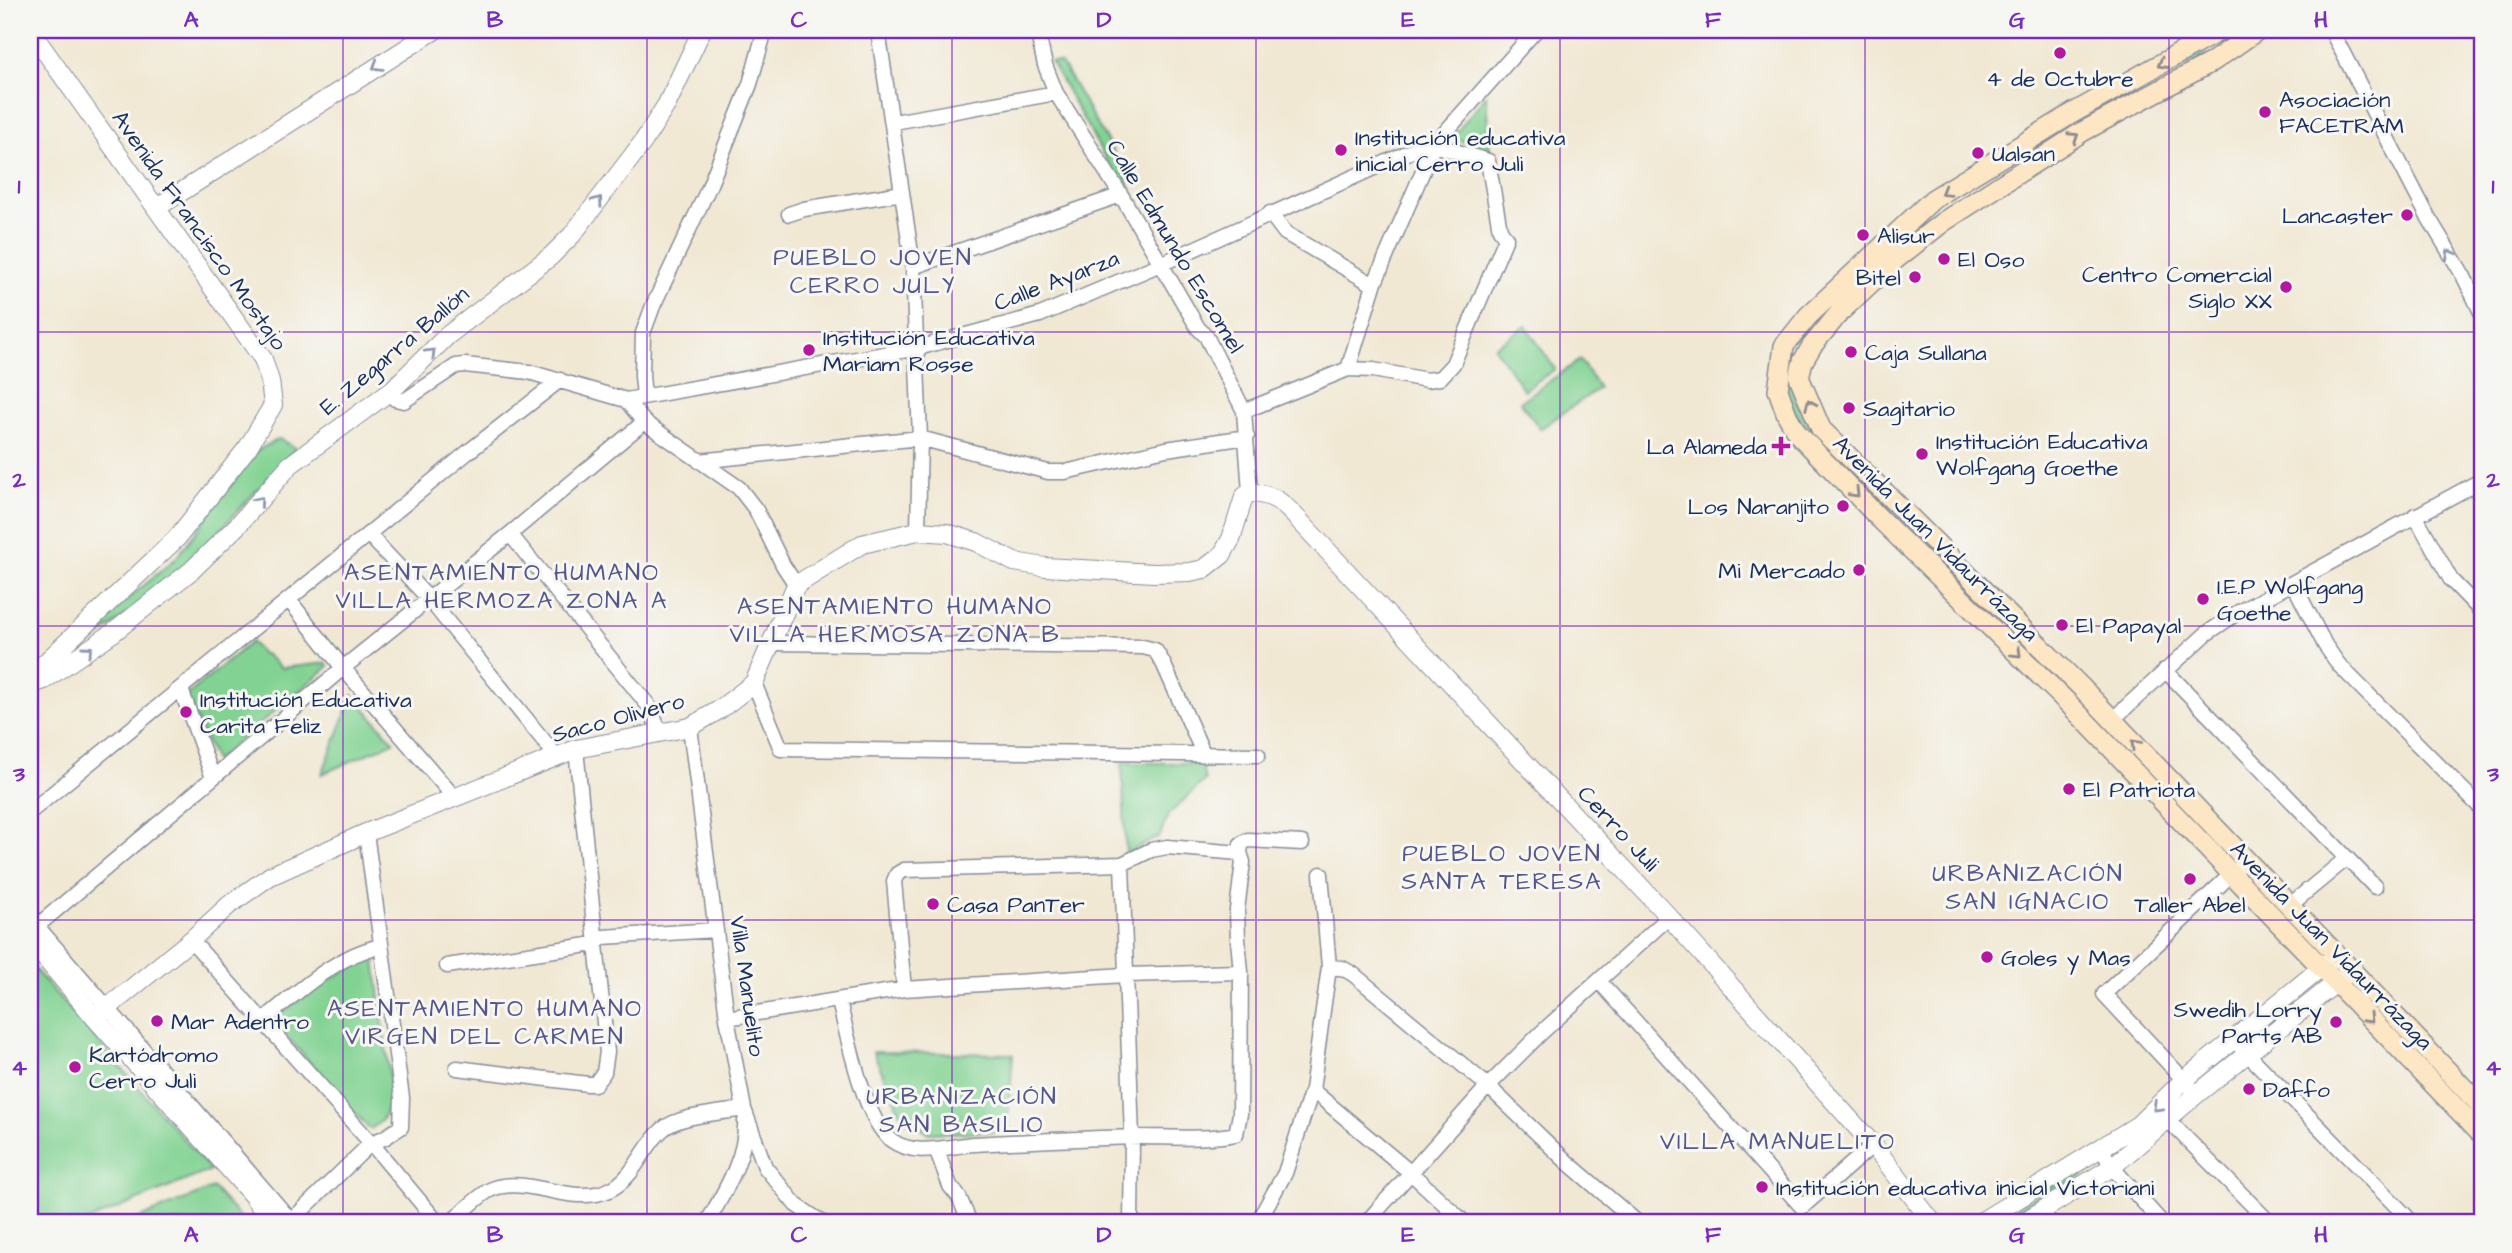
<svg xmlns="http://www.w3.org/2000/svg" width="2512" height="1253" viewBox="0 0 2512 1253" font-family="'Architects Daughter',sans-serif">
	<rect width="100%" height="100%" fill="#f6f6f2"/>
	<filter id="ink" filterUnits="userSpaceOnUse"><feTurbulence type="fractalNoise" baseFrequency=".0143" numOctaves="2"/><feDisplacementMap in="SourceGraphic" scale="14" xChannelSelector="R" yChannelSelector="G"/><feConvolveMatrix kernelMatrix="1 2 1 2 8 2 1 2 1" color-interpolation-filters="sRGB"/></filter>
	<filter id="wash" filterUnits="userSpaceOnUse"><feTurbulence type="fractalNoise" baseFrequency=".00686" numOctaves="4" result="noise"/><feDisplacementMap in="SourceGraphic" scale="28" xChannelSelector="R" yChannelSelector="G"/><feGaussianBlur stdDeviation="1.57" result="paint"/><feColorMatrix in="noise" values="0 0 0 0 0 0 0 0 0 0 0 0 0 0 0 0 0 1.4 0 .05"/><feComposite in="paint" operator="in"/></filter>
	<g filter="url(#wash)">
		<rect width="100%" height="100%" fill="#f1e8d3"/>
		<!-- green -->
		<path fill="#82d393" stroke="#4e8178" stroke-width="2" d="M2202 51 2206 55 2082 122 2080 118Z
			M1051 62 1061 63 1124 170 1136 206 1112 170Z
			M1486 95 1490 155 1453 137Z
			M1526 326 1555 369 1524 390 1494 347Z
			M1580 360 1599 388 1540 429 1520 402Z
			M1787 372 1793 376 1794 397 1808 427 1886 505 1881 510 1803 430 1788 398Z
			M279 439 296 448 184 569 89 644 81 639 176 558 258 450Z
			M1897 515 2066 681 2062 685 1891 521Z
			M251 642 262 654H265L281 668 327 663 328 667 215 761 186 696Z
			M353 695 394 742 322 774Z
			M1122 763H1201L1205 780 1168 815 1160 836 1126 854Z
			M372 957 375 959 392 1096 382 1120 371 1129 368 1128 275 1023V1018L318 985Z
			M30 964 211 1170 83 1223H30Z
			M873 1052 1013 1054 1007 1132 929 1133 903 1119Z
			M2091 1162 2094 1168 2002 1223H1991Z
			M213 1188 245 1223H128Z"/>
	</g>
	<g filter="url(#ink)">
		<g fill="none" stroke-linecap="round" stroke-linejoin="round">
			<!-- minor casing -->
			<g stroke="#868c98" stroke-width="17">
				<path id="minor" d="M878 30 913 267 920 438 918 531
					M1037 30 1045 65 1056 93 1121 195 1198 328 1206 336 1244 411 1250 492
					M2331 30 2427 215 2463 275 2482 314
					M894 122 1056 93
					M1270 213 1285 233 1374 285
					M789 214 804 209 902 193
					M913 267 1121 195
					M1348 369 1374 285 1434 145 1536 30
					M388 392 395 399 404 401 456 366 465 365 529 372 626 400 644 422 739 488 756 510 783 565 796 585
					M644 396 642 376 643 333 653 306 709 187 750 84 765 30
					M626 400 918 348 1040 315 1163 263 1438 139
					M1244 411 1348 369 1373 370 1427 380 1440 378 1453 364 1506 238 1500 230 1488 161 1434 145
					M699 461 920 438 1048 472H1065L1166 449 1247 437
					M2415 515 2451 580 2482 612
					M368 534 429 599 557 757
					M510 534 648 705 660 732
					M2293 583 2325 645 2339 665 2482 809
					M289 600 343 668 454 797
					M771 643 1143 647 1155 650 1163 663 1204 755
					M2165 670 2375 887
					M754 683 781 749 1258 755
					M181 689 213 778
					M2112 720 2206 634 2237 613 2482 480
					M690 727 727 1018 744 1109 765 1167 796 1205 823 1223
					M30 812 468 452 560 380
					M1122 864 1132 1137 1131 1223
					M2289 906 2347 858
					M30 918 293 1223
					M30 932 343 668 510 534 644 422
					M191 940 371 1143 438 1223
					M447 966 595 944 603 937 716 930
					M1329 967 1342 968 1353 974 1488 1086 1567 1162 1638 1223
					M1599 981 1802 1207 1873 1145
					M904 989 894 881 897 874 904 870 1122 864 1151 850 1167 847 1240 853
					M839 1001C847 1034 864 1120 891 1140 915 1158 947 1146 974 1144 1029 1141 1084 1138 1139 1137 1171 1137 1205 1140 1236 1134L1240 1114 1241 972 1238 940 1237 910 1243 862 1240 853 1241 844 1248 840 1302 843
					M727 1018 904 989 1125 975 1241 972
					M262 1021C297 993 336 955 381 946
					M2234 1040 2406 1216
					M457 1068 588 1084H595L604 1072 607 1052 576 749
					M1312 1090 1411 1173 1465 1223
					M2197 1094 2104 994 2237 869
					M2168 1120 2270 1223
					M2101 1148 2112 1167 2162 1223
					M937 1151 950 1186 959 1197 970 1223
					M2041 1211 2051 1223
					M289 1223 371 1143 384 1138 401 1127 402 1098 366 833
					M450 1223C461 1214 480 1194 492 1189 528 1175 571 1207 609 1190 634 1179 642 1148 662 1130 678 1115 722 1113 744 1109
					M707 1223C724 1192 747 1157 745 1121
					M1261 1223 1262 1214 1285 1173 1312 1090 1329 967 1321 874
					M1366 1223 1488 1086 1541 1033 1669 917"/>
			</g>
			<!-- tertiary casing -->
			<g stroke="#868c98" stroke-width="20">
				<path id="tertiary" d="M156 208 435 30
					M30 677 177 538 248 447 273 405 270 381 263 359 30 30
					M30 685 44 680 114 632 192 570 238 525 290 465 393 389 448 335 551 256 572 235 643 142 667 104 702 30
					M30 940 95 1018 253 1196 272 1223
					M95 1018 191 940 229 905 270 876 366 833 576 749 690 727 719 710 754 683 796 585 862 544 918 531 947 533 976 542 1014 562 1045 567 1154 573 1190 572 1204 569 1222 555 1231 539 1244 497 1250 492C1274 496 1279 499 1296 517L1669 917 1873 1145 1933 1223
					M1979 1223 2138 1125 2184 1080 2331 960
					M2022 1223 2112 1167 2197 1094 2353 969"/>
			</g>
			<!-- secondary casing -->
			<g stroke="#868c98" stroke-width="22">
				<path id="secondary" d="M2221 30 2073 113 1933 199 1808 316 1784 346 1778 390 1787 415 1797 433 1880 519 2069 704 2482 1135
					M2258 30 2212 62 2082 132 1943 222 1896 259 1840 312 1812 346 1803 361 1799 377 1821 429 2082 688 2482 1107"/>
			</g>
			<!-- minor -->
			<use href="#minor" stroke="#fff" stroke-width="14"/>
			<!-- tertiary -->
			<use href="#tertiary" stroke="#fff" stroke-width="18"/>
			<!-- secondary -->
			<use href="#secondary" stroke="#fce6c4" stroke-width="19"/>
		</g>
		<!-- one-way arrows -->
		<defs><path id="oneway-chevron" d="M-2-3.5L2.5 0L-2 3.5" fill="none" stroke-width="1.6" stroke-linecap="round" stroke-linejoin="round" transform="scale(1.75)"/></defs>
		<g stroke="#8c8a91">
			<use href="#oneway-chevron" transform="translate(2162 64) rotate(151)"/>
			<use href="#oneway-chevron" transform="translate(2074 137) rotate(-33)"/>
			<use href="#oneway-chevron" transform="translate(1945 192) rotate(149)"/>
			<use href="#oneway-chevron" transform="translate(1810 404) rotate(-113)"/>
			<use href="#oneway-chevron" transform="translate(1855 493) rotate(46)"/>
			<use href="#oneway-chevron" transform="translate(2017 653) rotate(44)"/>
			<use href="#oneway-chevron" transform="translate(2135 744) rotate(-134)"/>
			<use href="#oneway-chevron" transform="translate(2369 1019) rotate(46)"/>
		</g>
		<g stroke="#8d97ae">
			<use href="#oneway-chevron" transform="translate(377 66) rotate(148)"/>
			<use href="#oneway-chevron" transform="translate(598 201) rotate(-54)"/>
			<use href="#oneway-chevron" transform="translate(2450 254) rotate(-120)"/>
			<use href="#oneway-chevron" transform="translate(431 353) rotate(-45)"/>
			<use href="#oneway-chevron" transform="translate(259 501) rotate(-49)"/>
			<use href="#oneway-chevron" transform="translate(88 650) rotate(-35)"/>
			<use href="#oneway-chevron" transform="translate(2157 1107) rotate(136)"/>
		</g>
	</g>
	<!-- grid -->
	<path fill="none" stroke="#7b2cbf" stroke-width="2" stroke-opacity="0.55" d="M343 30V1223M647 30V1223M952 30V1223M1256 30V1223M1560 30V1223M1865 30V1223M2169 30V1223M30 332H2482M30 626H2482M30 920H2482"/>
	<!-- markers -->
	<g fill="#b5179e" stroke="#f6f6f2" stroke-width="2.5">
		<circle cx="2060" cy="53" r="7"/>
		<circle cx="2265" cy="112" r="7"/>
		<circle cx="1341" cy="150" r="7"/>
		<circle cx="1978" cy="153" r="7"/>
		<circle cx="2407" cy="215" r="7"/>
		<circle cx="1863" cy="235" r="7"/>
		<circle cx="1944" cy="259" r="7"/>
		<circle cx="1915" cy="277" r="7"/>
		<circle cx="2286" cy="287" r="7"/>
		<circle cx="809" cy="350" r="7"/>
		<circle cx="1851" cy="352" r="7"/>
		<circle cx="1849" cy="408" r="7"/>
		<path d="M1777.5 435.5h7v7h7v7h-7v7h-7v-7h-7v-7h7z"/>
		<circle cx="1922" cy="454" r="7"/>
		<circle cx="1843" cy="506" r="7"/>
		<circle cx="1859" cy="570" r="7"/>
		<circle cx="2203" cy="599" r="7"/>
		<circle cx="2062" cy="625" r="7"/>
		<circle cx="186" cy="712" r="7"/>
		<circle cx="2069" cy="789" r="7"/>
		<circle cx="2190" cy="879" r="7"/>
		<circle cx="933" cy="904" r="7"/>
		<circle cx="1987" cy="957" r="7"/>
		<circle cx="157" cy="1021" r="7"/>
		<circle cx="2336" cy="1022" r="7"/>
		<circle cx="75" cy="1067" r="7"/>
		<circle cx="2249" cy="1089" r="7"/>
		<circle cx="1762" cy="1187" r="7"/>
	</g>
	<g text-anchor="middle" stroke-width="6" stroke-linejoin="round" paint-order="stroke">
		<!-- poi labels -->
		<g font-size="23" fill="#1b2f5e" stroke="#f6f6f2" text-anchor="start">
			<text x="2060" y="86" text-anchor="middle">4 de Octubre</text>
			<text x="2279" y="107">Asociación<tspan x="2279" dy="26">FACETRAM</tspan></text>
			<text x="1355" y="145">Institución educativa<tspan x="1355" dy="26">inicial Cerro Juli</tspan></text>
			<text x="1992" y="161">Ualsan</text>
			<text x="2393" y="223" text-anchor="end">Lancaster</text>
			<text x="1877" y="243">Alisur</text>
			<text x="1958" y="267">El Oso</text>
			<text x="2272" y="282" text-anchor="end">Centro Comercial<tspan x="2272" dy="26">Siglo XX</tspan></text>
			<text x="1901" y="285" text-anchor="end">Bitel</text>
			<text x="823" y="345">Institución Educativa<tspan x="823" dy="26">Mariam Rosse</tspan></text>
			<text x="1865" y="360">Caja Sullana</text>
			<text x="1863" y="416">Sagitario</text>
			<text x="1936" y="449">Institución Educativa<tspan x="1936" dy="26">Wolfgang Goethe</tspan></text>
			<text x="1767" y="454" text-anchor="end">La Alameda</text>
			<text x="1829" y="514" text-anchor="end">Los Naranjito</text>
			<text x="1845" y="578" text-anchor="end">Mi Mercado</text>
			<text x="2217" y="594">I.E.P Wolfgang<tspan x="2217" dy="26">Goethe</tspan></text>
			<text x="2076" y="633">El Papayal</text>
			<text x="200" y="707">Institución Educativa<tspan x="200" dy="26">Carita Feliz</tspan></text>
			<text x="2083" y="797">El Patriota</text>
			<text x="947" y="912">Casa PanTer</text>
			<text x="2190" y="912" text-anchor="middle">Taller Abel</text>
			<text x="2001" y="965">Goles y Mas</text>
			<text x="2322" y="1017" text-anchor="end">Swedih Lorry<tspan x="2322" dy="26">Parts AB</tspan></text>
			<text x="171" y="1029">Mar Adentro</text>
			<text x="89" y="1062">Kartódromo<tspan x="89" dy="26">Cerro Juli</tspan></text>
			<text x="2263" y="1097">Daffo</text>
			<text x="1776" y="1195">Institución educativa inicial Victoriani</text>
		</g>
		<!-- street labels -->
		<g font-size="23" fill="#1b2f5e" stroke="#f6f6f2">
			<text transform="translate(200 230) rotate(55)" y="8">Avenida Francisco Mostajo</text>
			<text transform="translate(1176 246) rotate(59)" y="8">Calle Edmundo Escomel</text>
			<text transform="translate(1056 280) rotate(-21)" y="8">Calle Ayarza</text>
			<text transform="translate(394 350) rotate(-40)" y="8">E. Zegarra Ballón</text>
			<text transform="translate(1936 538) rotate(45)" y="8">Avenida Juan Vidaurrázaga</text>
			<text transform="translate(618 717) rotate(-15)" y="8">Saco Olivero</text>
			<text transform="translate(1619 828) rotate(47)" y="8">Cerro Juli</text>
			<text transform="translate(2332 945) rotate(46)" y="8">Avenida Juan Vidaurrázaga</text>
			<text transform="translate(748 986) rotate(82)" y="8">Villa Manuelito</text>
		</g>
		<!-- neighbourhood labels -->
		<g font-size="24" letter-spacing="2" fill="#56568d" stroke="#f6f6f2">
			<text x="873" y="265">PUEBLO JOVEN<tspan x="873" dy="28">CERRO JULY</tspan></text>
			<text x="502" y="580">ASENTAMIENTO HUMANO<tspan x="502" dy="28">VILLA HERMOZA ZONA A</tspan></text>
			<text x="895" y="614">ASENTAMIENTO HUMANO<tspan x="895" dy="28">VILLA HERMOSA ZONA B</tspan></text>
			<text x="1502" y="861">PUEBLO JOVEN<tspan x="1502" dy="28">SANTA TERESA</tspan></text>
			<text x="2028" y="881">URBANIZACIÓN<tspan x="2028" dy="28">SAN IGNACIO</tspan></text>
			<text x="485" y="1016">ASENTAMIENTO HUMANO<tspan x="485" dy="28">VIRGEN DEL CARMEN</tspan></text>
			<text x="962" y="1104">URBANIZACIÓN<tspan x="962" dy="28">SAN BASILIO</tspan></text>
			<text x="1778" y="1149">VILLA MANUELITO</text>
		</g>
	</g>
	<!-- margin -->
	<rect width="2512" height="1253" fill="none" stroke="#f6f6f2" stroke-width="77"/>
	<rect x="38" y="38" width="2436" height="1176" fill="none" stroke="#7b2cbf" stroke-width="2.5"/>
	<g font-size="23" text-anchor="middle" font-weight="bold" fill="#7b2cbf">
		<text x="191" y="27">A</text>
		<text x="495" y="27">B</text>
		<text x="799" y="27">C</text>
		<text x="1104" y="27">D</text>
		<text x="1408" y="27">E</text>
		<text x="1713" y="27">F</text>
		<text x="2017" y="27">G</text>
		<text x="2321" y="27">H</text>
		<text x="19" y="193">1</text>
		<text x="2493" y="193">1</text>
		<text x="19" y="487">2</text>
		<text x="2493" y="487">2</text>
		<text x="19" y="781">3</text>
		<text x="2493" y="781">3</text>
		<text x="19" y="1075">4</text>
		<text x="2493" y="1075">4</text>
		<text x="191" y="1242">A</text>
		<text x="495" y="1242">B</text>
		<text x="799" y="1242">C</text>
		<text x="1104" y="1242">D</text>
		<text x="1408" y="1242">E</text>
		<text x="1713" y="1242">F</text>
		<text x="2017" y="1242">G</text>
		<text x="2321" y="1242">H</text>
	</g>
</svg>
